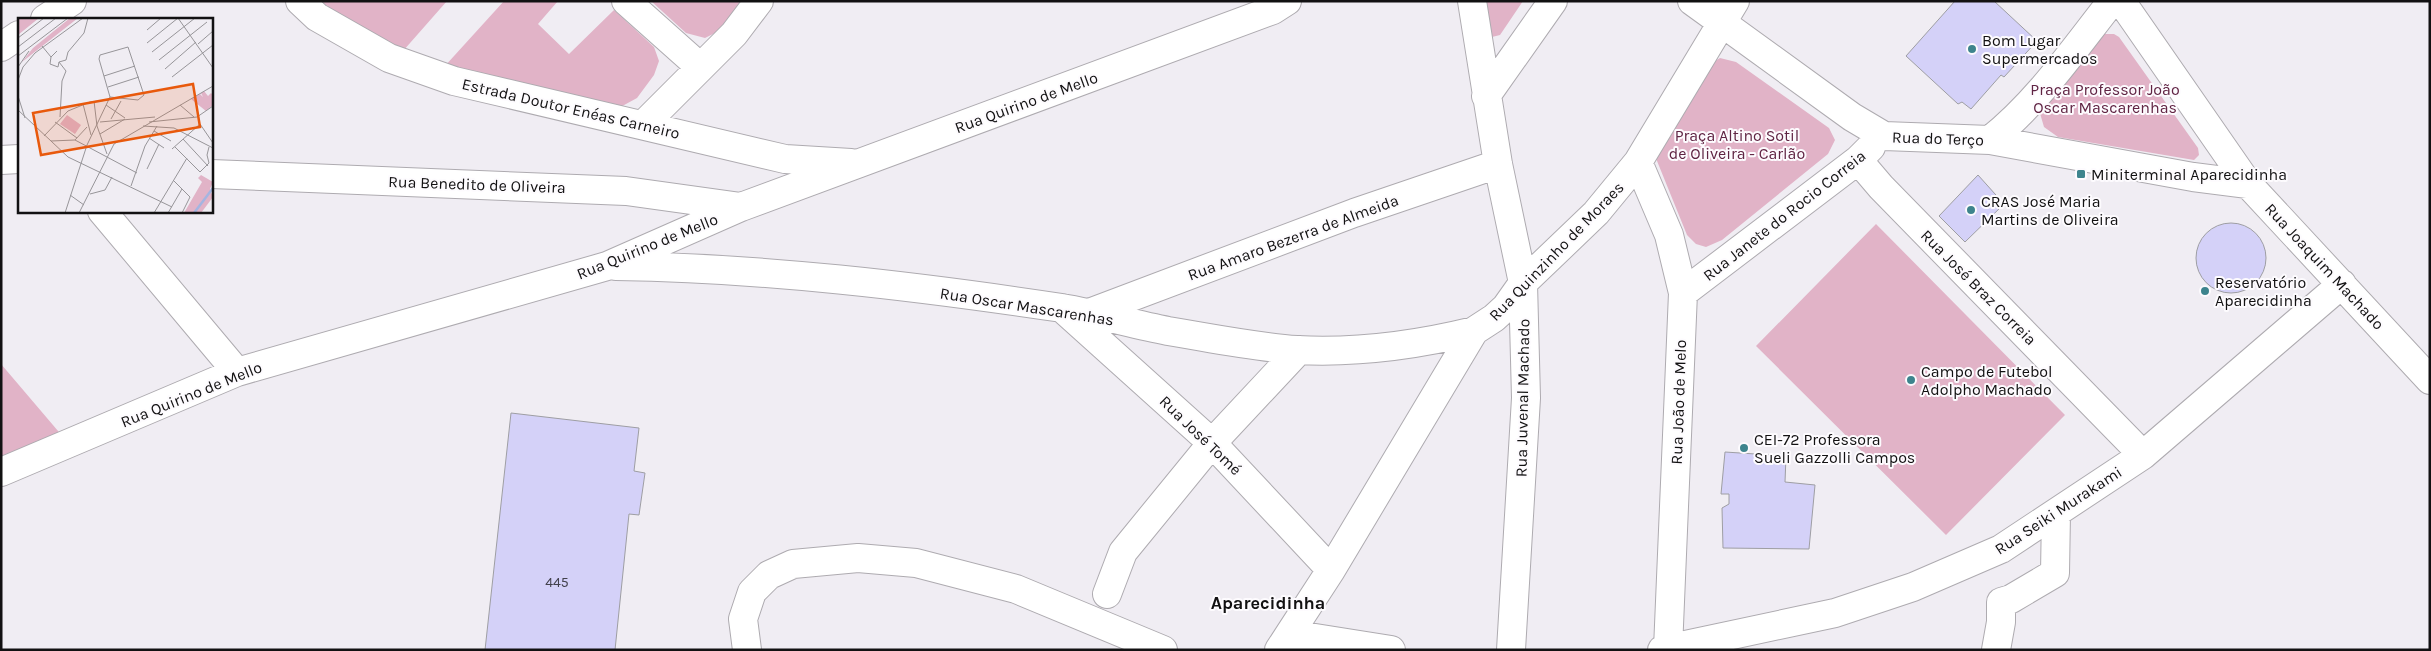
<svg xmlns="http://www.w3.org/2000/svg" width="2431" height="651" viewBox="0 0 2431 651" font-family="Karla,sans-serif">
	<rect width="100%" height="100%" fill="#f0edf3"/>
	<!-- green -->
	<path fill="#e1b3c7" d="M318 1H447L403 51Z
		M504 1H558L538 24 569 54 614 10 654 47 659 61 654 75 637 98 615 110 444 67Z
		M651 1H743L721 30 705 38 686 33Z
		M1484 1H1523L1500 35 1492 37Z
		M2103 34H2114L2119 37 2198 148 2199 155 2194 160 2058 137 2044 127 2039 110Z
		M1720 58 1736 62 1829 128 1835 140 1828 154 1722 240 1706 247 1696 244 1687 235 1655 156 1708 65Z
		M1876 224 2065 415 1946 535 1756 346Z
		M1 364 64 438 1 463Z"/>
	<!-- building -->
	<path fill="#d4d1f8" stroke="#9e9ea3" d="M1955 1H1994L2037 41 2004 77 2001 75 1971 109 1962 102 1958 104 1906 56Z
		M1978 175 2004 204 1965 242 1939 216Z
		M2196 258a35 35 0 1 1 70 0a35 35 0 1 1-70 0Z
		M511 413 639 428 634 471 645 473 639 515 629 514 615 650H485Z
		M1725 452 1786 456 1785 482 1815 485 1809 549 1723 548 1722 508 1729 504V494H1721Z"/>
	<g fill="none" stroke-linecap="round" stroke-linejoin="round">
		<!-- minor casing -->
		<g stroke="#aeabb0" stroke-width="30">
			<path id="minor" d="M300 1 317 17 389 58 454 81 785 159 851 163
				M626 1 700 67
				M1472 1 1498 164 1523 283 1526 398 1511 650
				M1692 1 1852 117 1884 136 1990 140 2193 177 2248 184
				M2121 1 2248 184 2430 380
				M45 19 72 1
				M1 47 19 35
				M1486 96 1553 1
				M643 125 734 34 759 1
				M1990 140C2038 102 2074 49 2112 1
				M1 160 19 159
				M1858 160 1881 187 2143 455
				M1638 162 1669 235 1683 293 1668 649
				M211 174 626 191 741 207
				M102 211 237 372
				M616 266C764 268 915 286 1062 308 1098 314 1132 324 1168 331 1211 338 1254 347 1297 350 1356 353 1417 345 1474 331
				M1683 293 1858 160 1871 147
				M1062 308 1212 443 1331 570
				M1089 313 1354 213 1498 164
				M1 472 237 372 607 266 741 207 1273 10 1287 1
				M1107 594 1123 552 1212 443 1299 350
				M1290 634 1391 650
				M747 650 743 619 752 592 769 575 793 564 858 558 916 563 1016 589 1163 650
				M1279 650 1331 570 1474 331 1494 318 1506 307 1523 283 1596 213 1638 162 1735 1
				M1662 650 1835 613 1913 587 2001 549 2143 455 2342 284
				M1996 650 2001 622V602L2011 599 2055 573 2056 513"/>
		</g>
		<!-- minor -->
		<use href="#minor" stroke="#fff" stroke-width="28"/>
	</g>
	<!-- markers -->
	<g fill="#3d848d" stroke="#fdfbfe" stroke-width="2">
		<circle cx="1972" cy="49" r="5"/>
		<rect x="2076" y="169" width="10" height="10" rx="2.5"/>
		<circle cx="1971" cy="210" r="5"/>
		<circle cx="2205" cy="291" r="5"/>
		<circle cx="1911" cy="380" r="5"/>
		<circle cx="1744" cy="448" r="5"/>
	</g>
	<g text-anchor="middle" stroke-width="4" stroke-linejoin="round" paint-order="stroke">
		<!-- number labels -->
		<g font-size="14" fill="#42414c">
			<text x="557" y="587">445</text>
		</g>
		<!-- poi labels -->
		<g font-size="16" fill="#121112" stroke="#fdfbfe" text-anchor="start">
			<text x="1982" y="46">Bom Lugar<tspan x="1982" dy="18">Supermercados</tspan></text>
			<text x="2091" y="180">Miniterminal Aparecidinha</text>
			<text x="1981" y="207">CRAS José Maria<tspan x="1981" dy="18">Martins de Oliveira</tspan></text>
			<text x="2215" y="288">Reservatório<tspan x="2215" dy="18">Aparecidinha</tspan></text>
			<text x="1921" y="377">Campo de Futebol<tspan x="1921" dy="18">Adolpho Machado</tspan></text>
			<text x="1754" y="445">CEI-72 Professora<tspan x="1754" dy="18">Sueli Gazzolli Campos</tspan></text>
		</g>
		<!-- park labels -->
		<g font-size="16" fill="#602443" stroke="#fdfbfe">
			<text x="2105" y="95">Praça Professor João<tspan x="2105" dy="18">Oscar Mascarenhas</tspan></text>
			<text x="1737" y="141">Praça Altino Sotil<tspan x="1737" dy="18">de Oliveira - Carlão</tspan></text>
		</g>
		<!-- street labels -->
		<g font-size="16" fill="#121112" stroke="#fdfbfe">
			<text transform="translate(1026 102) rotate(-20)" y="6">Rua Quirino de Mello</text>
			<text transform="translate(571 108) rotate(13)" y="6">Estrada Doutor Enéas Carneiro</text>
			<text transform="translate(1938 138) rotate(2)" y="6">Rua do Terço</text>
			<text transform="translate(477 184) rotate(2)" y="6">Rua Benedito de Oliveira</text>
			<text transform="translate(1784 215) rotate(-38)" y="6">Rua Janete do Rocio Correia</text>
			<text transform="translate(1293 237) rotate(-20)" y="6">Rua Amaro Bezerra de Almeida</text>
			<text transform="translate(647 246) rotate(-22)" y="6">Rua Quirino de Mello</text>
			<text transform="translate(1556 251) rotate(-46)" y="6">Rua Quinzinho de Moraes</text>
			<text transform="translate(2325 266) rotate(47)" y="6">Rua Joaquim Machado</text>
			<text transform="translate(1979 287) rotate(45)" y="6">Rua José Braz Correia</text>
			<text transform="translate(1027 306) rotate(9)" y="6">Rua Oscar Mascarenhas</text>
			<text transform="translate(191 394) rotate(-22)" y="6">Rua Quirino de Mello</text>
			<text transform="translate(1522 398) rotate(-89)" y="6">Rua Juvenal Machado</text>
			<text transform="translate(1678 402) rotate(-88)" y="6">Rua João de Melo</text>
			<text transform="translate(1201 435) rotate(44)" y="6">Rua José Tomé</text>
			<text transform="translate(2058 510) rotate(-33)" y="6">Rua Seiki Murakami</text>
		</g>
		<!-- neighbourhood labels -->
		<g font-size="18" font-weight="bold" fill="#121112" stroke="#fdfbfe">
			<text x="1268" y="609">Aparecidinha</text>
		</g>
	</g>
	<!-- overview -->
	<g transform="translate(18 18)">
		<rect width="195" height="195" fill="#f0edf3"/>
		<path d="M0 0H21L0 17ZM52 0H60L4 44 15 30ZM186 73 190 78 193 75 195 77V87L188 93 173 81 182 76 185 79 183 75ZM49 97 63 107 57 116 42 106ZM183 157 195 164 192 171 195 179 183 195H166L184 164 180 160Z" fill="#e1b3c7"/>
		<path fill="none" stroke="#a4b5e1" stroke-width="2.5" d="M176 195 195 170"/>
		<path fill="none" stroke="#979599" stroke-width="1" d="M129 12 143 0M0 20 26 0M129 25 160 0 195 50M180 26 195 13M24 28 33 39 39 33M0 29 38 0M110 29 126 77 120 82 92 79 81 41 82 37ZM134 34 177 0M0 38 50 0M33 39 32 46 40 49 41 44M141 42 189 4M0 49 11 33M147 51 178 24M86 58 117 48M154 59 195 27M0 62 5 49 17 35 65 0M90 69 121 59M0 78 7 100M76 83 79 108 89 136M65 86 73 117M88 87 107 100M162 87 176 99M0 92 50 139 154 189M42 99 44 63 48 53 41 44 48 42 50 34 66 15 70 0M93 101 103 83M37 104 59 120M82 104 137 99M131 104 179 99 195 88M125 108 156 110 195 130M136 113 153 123M82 116 107 101M26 118 50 93 72 84 90 82M131 120 146 130M165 121 190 148M57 122 69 109M33 123 57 122 119 155M157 129 182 154 191 145 189 137 191 129M154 131 182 106 195 125M129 151 141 126M155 162 172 179 164 195M113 168 127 128 139 108M72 176 87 172 94 159M52 177 66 187M47 195 69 127 92 79M61 195 96 126 195 68M136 195 169 140M150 195 164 171"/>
		<path fill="#e8590c" fill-opacity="0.15" stroke="#e8590c" stroke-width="2.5" d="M175 66 182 109 23 137 15 95Z"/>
		<rect width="195" height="195" fill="none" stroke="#121112" stroke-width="2.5"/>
	</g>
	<!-- border -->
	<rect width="2431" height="651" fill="none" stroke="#121112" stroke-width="5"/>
</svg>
